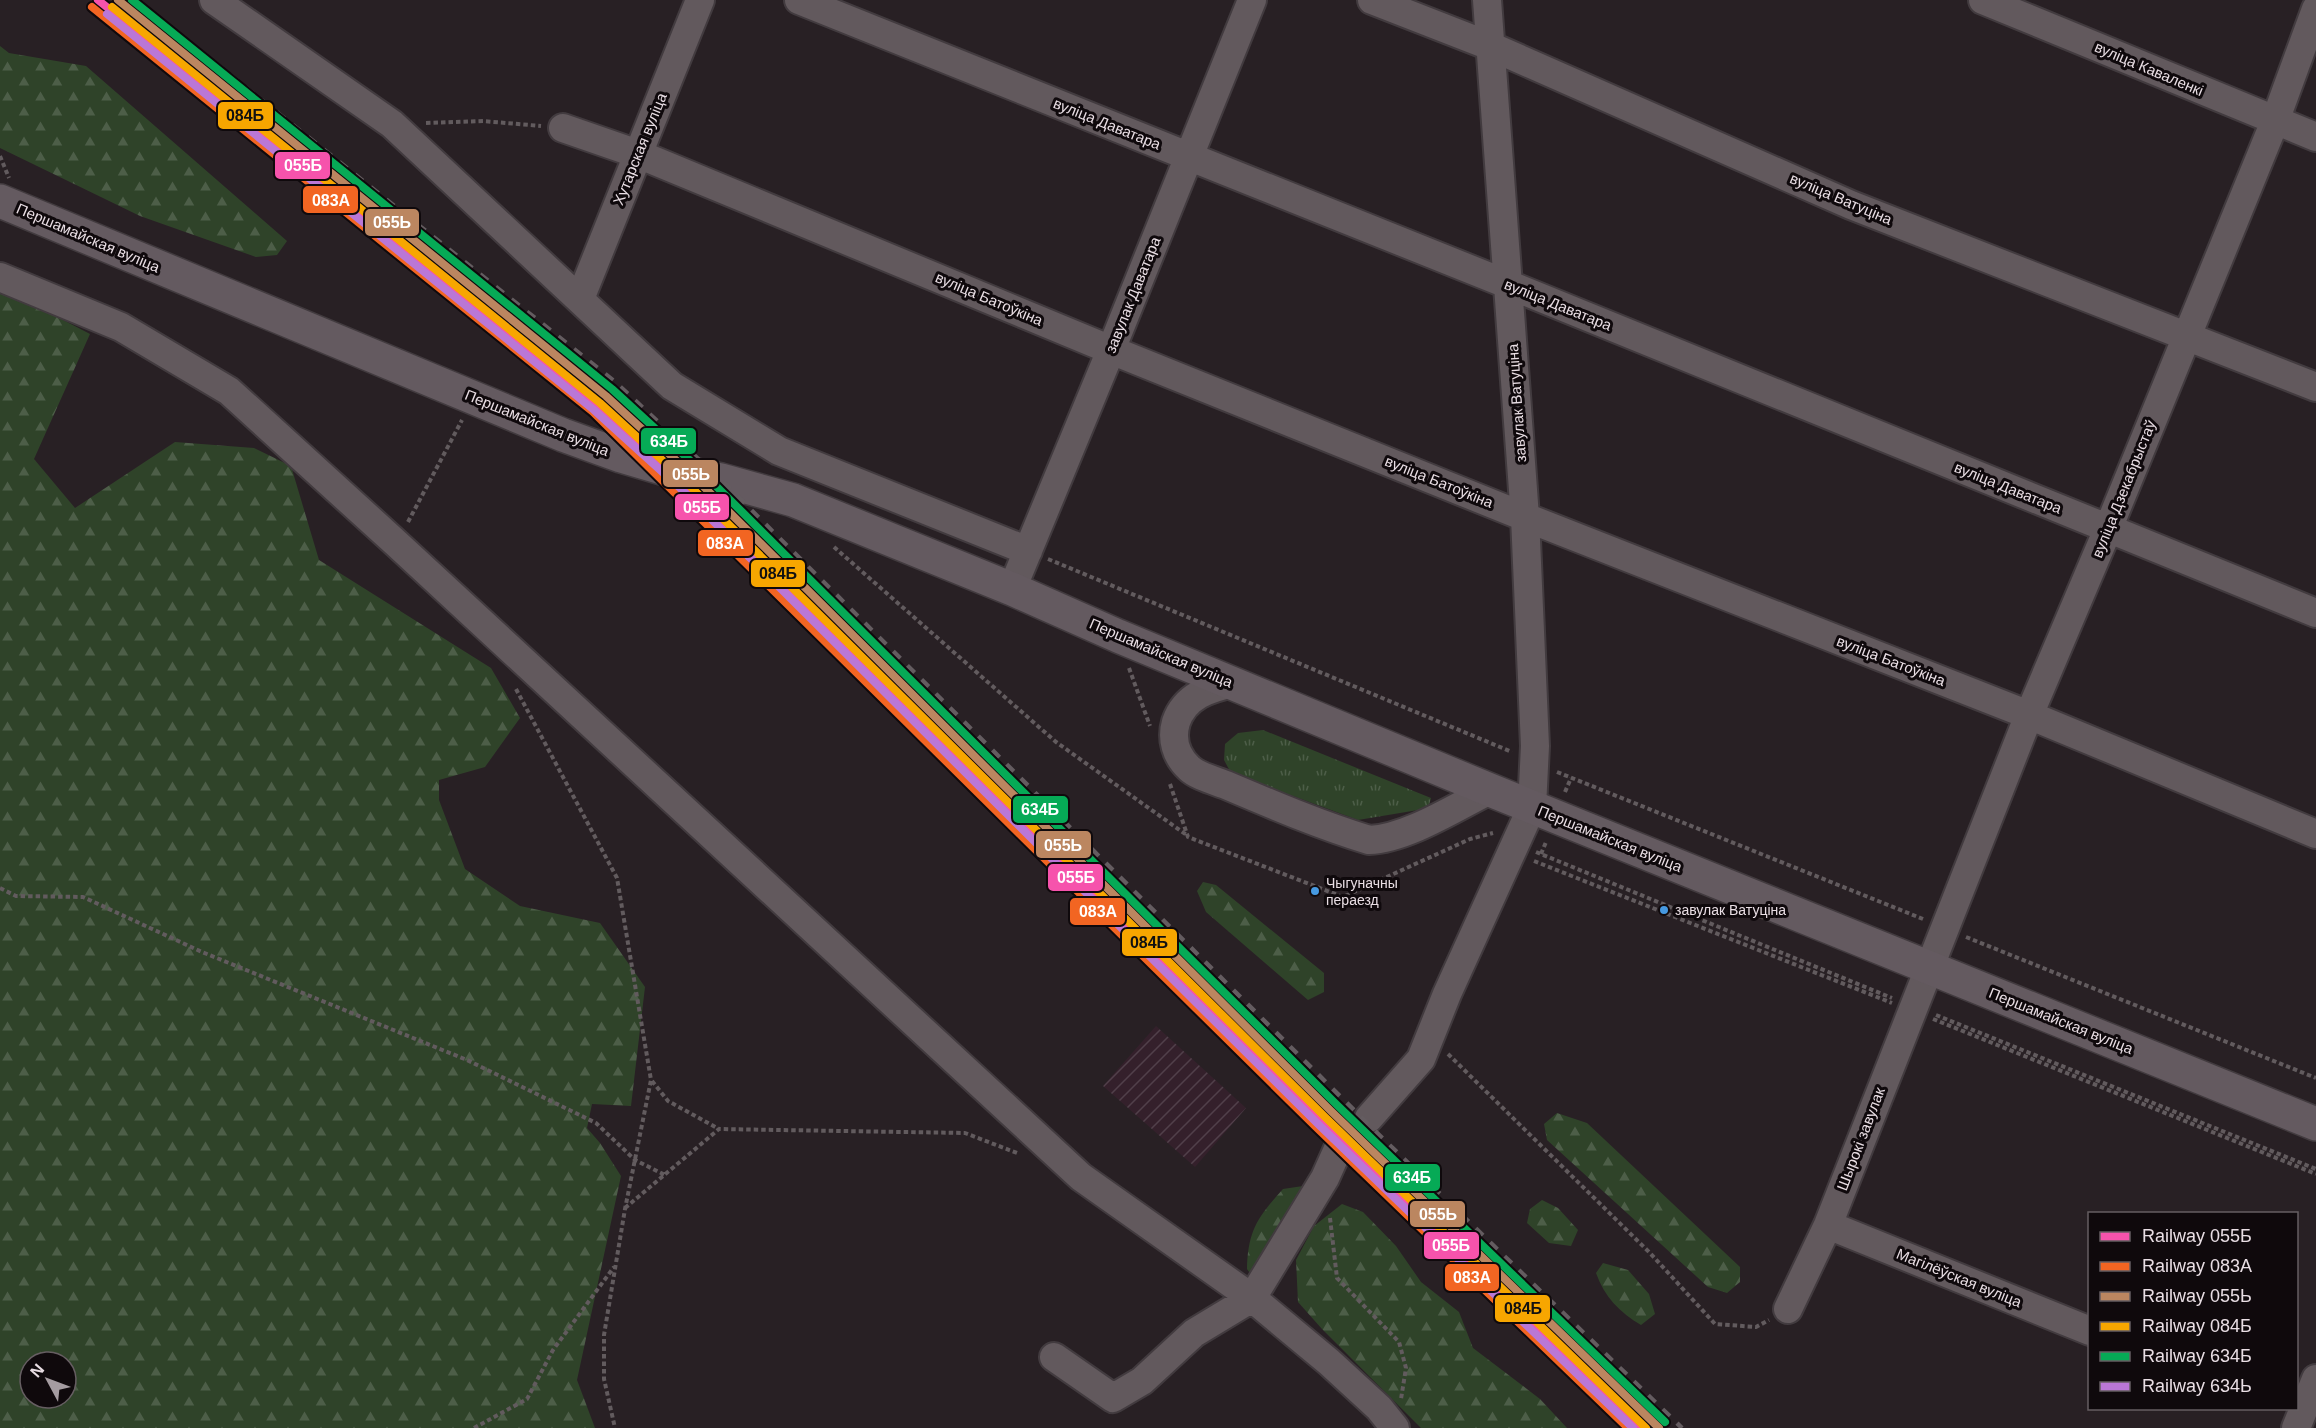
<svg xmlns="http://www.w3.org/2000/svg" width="2316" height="1428" viewBox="0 0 2316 1428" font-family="Helvetica,sans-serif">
	<defs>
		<pattern id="industrial-furrows" width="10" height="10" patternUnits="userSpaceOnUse" patternTransform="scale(1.5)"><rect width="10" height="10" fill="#34202b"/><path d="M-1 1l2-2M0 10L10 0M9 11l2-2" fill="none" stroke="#51404a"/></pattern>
		<pattern id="grass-tufts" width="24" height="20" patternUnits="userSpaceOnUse" patternTransform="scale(1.5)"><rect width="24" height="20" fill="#2f4329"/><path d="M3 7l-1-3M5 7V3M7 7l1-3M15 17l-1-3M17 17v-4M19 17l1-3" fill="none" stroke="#4d5e48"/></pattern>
		<pattern id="forest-firs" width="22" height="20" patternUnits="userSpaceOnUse" patternTransform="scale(1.5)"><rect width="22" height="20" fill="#2f4329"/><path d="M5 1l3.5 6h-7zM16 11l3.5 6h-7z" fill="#4d5e48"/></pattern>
	</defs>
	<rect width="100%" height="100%" fill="#282024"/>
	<!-- industrial -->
	<path fill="url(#industrial-furrows)" d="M1156 1026 1246 1108 1195 1167 1103 1086Z"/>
	<!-- grass -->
	<path fill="url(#grass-tufts)" d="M1263 730 1431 798 1429 805 1418 810 1358 820 1231 773 1224 760 1225 744 1238 733Z"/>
	<!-- forest -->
	<path fill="url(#forest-firs)" fill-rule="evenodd" d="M0 46 9 53 86 66 287 241 277 255 256 257 140 216 0 148Z
		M0 287 90 334 34 459 75 508 175 442 254 448 291 466 319 560 491 668 520 718 485 767 439 780V800L465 869 520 906 600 923 645 987 631 1106 592 1104 587 1128 600 1143 621 1176 577 1380 595 1428H0ZM30 1362H66V1398H30Z
		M1203 882 1216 885 1324 973V992L1308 1000 1206 912 1197 891Z
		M1557 1113 1587 1123 1740 1267V1282L1727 1293 1708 1287 1547 1140 1544 1124Z
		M1303 1186 1252 1276 1247 1269C1248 1230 1258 1217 1283 1189Z
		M1542 1200 1558 1208 1578 1230 1571 1246 1549 1243 1527 1223 1530 1209Z
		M1342 1204 1363 1212 1396 1246 1421 1282 1459 1312 1473 1348 1540 1399 1567 1428H1421L1322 1329 1298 1302 1296 1260 1314 1226Z
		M1603 1263 1628 1270 1649 1294 1655 1314 1641 1325C1620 1313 1604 1296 1596 1273Z"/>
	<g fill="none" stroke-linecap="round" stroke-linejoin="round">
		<!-- minor casing -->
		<g stroke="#423b3f" stroke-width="32">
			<path id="minor" d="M214 0 392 124 672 386 779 451 1028 551
				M799 0 1507 284 2316 613
				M1372 0 1490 46 1851 205 2316 387
				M1983 0 2316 137
				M563 128 638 154 1111 350 1525 517 2029 715 2316 834
				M0 277 121 327 229 391 397 544 1081 1177 1252 1298 1329 1362 1379 1408 1395 1428
				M580 299 700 0
				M1012 589 1111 350 1252 0
				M1234 683C1209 688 1185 696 1176 722 1171 739 1176 756 1189 768 1197 776 1216 781 1226 785 1273 805 1320 825 1369 840 1406 839 1456 807 1490 790
				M1369 1118 1421 1059 1447 994 1532 807 1535 746 1525 517 1487 0
				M1828 1225 2090 1331
				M1788 1309 1828 1225 2029 715 2108 529 2275 121 2316 9
				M1054 1357 1113 1398 1142 1381 1194 1333 1252 1298 1325 1178 1338 1149
				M2296 1428 2316 1379"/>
		</g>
		<!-- major casing -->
		<g stroke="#423b3f" stroke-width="36">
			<path id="major" d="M0 201 563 435 621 456 665 469 721 480 793 500 1012 589 1118 636 1490 790 2316 1124"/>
		</g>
		<!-- path -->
		<path stroke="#625b5e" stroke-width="4" stroke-dasharray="4.5 3" stroke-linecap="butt" d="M426 123 483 121 541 126
			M0 156 9 178
			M408 522 462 420
			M834 547 1056 742 1188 836
			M1048 559 1512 752
			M1129 668 1150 726
			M516 689 617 878 651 1080 625 1209 604 1335V1379L615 1428
			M1557 772 1923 919
			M1170 784 1188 837 1343 897 1470 839 1493 833
			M1565 792 1571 778
			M1536 852 1892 998
			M1541 854 1546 842
			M1534 861 1892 1003
			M0 888 16 896 83 897 202 952 467 1060 596 1123 635 1160 665 1175
			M1966 937 2316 1078
			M1936 1015 2316 1169
			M1933 1019 2316 1174
			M1448 1054 1650 1253 1715 1324 1756 1327 1769 1320
			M652 1081 668 1101 719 1129
			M625 1208 719 1129 965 1133 1017 1153
			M1330 1218 1337 1278 1399 1342 1406 1368 1401 1399
			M474 1428 527 1399 553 1350 614 1267"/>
		<!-- minor -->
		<use href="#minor" stroke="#62595d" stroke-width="28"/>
		<!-- major -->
		<use href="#major" stroke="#645a60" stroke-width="33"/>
		<!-- rail -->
		<path stroke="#645c60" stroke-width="4.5" stroke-dasharray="10 10" stroke-linecap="butt" d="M136 0 614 381 721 480 1374 1130 1682 1428"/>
		<!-- rail-1 casing -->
		<g stroke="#0f090c" stroke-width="12">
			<path id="rail-1" d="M98 0 599 405 1322 1121 1641 1428"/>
		</g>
		<!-- rail-2 casing -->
		<g stroke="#0f090c" stroke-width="12">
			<path id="rail-2" d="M92 7 593 412 1316 1127 1628 1428"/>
		</g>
		<!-- rail-3 casing -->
		<g stroke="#0f090c" stroke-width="12">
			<path id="rail-3" d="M118 0 606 396 691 474 1331 1111 1659 1428"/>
		</g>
		<!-- rail-4 casing -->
		<g stroke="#0f090c" stroke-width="12">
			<path id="rail-4" d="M112 7 600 403 685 481 1325 1117 1646 1428"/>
		</g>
		<!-- rail-5 casing -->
		<g stroke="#0f090c" stroke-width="12">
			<path id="rail-5" d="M132 0 612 389 697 467 1337 1105 1665 1422"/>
		</g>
		<!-- rail-6 casing -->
		<g stroke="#0f090c" stroke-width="12">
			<path id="rail-6" d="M107 14 594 410 679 487 1318 1124 1633 1428"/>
		</g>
		<!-- rail-1 -->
		<use href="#rail-1" stroke="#f653ac" stroke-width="8"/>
		<!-- rail-2 -->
		<use href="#rail-2" stroke="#f26522" stroke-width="8"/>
		<!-- rail-3 -->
		<use href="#rail-3" stroke="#bb8660" stroke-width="8"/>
		<!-- rail-4 -->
		<use href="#rail-4" stroke="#f7a600" stroke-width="8"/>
		<!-- rail-5 -->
		<use href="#rail-5" stroke="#06aa56" stroke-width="8"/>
		<!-- rail-6 -->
		<use href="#rail-6" stroke="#ba77d6" stroke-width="8"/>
	</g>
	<!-- markers -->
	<g fill="#4699e1" stroke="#0f090c" stroke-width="2">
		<circle cx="1315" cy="891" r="5"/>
		<circle cx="1664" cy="910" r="5"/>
	</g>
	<g text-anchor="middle" stroke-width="6" stroke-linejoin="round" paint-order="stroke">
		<!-- bus labels -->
		<g font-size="14" fill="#e9dee4" stroke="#0f090c" text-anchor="start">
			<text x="1326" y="888">Чыгуначны<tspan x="1326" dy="17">пераезд</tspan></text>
			<text x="1675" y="915">завулак Ватуціна</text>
		</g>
		<!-- street labels -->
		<g font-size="15" fill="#e9dee4" stroke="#0f090c">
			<text transform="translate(2149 69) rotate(23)" y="5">вуліца Каваленкі</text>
			<text transform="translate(1107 124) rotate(22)" y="5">вуліца Даватара</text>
			<text transform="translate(640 149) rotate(-68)" y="5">Хутарская вуліца</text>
			<text transform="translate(1841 199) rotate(23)" y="5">вуліца Ватуціна</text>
			<text transform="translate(88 238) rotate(23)" y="5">Першамайская вуліца</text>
			<text transform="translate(1133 295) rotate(-68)" y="5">завулак Даватара</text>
			<text transform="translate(989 299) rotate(23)" y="5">вуліца Батоўкіна</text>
			<text transform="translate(1558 305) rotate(22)" y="5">вуліца Даватара</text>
			<text transform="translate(1517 403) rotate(-94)" y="5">завулак Ватуціна</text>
			<text transform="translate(537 423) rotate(22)" y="5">Першамайская вуліца</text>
			<text transform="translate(1439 482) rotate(22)" y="5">вуліца Батоўкіна</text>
			<text transform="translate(2008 488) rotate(22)" y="5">вуліца Даватара</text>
			<text transform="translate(2124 489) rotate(-68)" y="5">вуліца Дзекабрыстаў</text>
			<text transform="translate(1161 653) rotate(23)" y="5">Першамайская вуліца</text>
			<text transform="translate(1891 661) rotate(21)" y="5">вуліца Батоўкіна</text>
			<text transform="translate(1610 839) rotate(22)" y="5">Першамайская вуліца</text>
			<text transform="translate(2061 1021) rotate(22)" y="5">Першамайская вуліца</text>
			<text transform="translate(1861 1139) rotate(-69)" y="5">Шырокі завулак</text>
			<text transform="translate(1959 1278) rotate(22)" y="5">Магілёўская вуліца</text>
		</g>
	</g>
	<g stroke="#0f090c" stroke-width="2">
		<rect x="217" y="101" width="57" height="29" rx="6" fill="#f7a600"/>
		<rect x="274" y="151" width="57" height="29" rx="6" fill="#f653ac"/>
		<rect x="302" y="185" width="57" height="29" rx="6" fill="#f26522"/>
		<rect x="364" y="208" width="56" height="29" rx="6" fill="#bb8660"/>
		<rect x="640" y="427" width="57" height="28" rx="6" fill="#06aa56"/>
		<rect x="662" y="459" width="57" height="29" rx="6" fill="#bb8660"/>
		<rect x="674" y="493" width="56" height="28" rx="6" fill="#f653ac"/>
		<rect x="697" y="529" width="57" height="28" rx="6" fill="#f26522"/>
		<rect x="750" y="559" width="56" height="29" rx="6" fill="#f7a600"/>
		<rect x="1012" y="795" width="57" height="29" rx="6" fill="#06aa56"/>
		<rect x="1035" y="830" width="57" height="29" rx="6" fill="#bb8660"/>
		<rect x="1047" y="863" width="57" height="29" rx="6" fill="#f653ac"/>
		<rect x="1069" y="897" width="57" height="29" rx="6" fill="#f26522"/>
		<rect x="1121" y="928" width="57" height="29" rx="6" fill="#f7a600"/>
		<rect x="1384" y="1163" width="57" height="29" rx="6" fill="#06aa56"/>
		<rect x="1409" y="1200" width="57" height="28" rx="6" fill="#bb8660"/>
		<rect x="1423" y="1231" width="57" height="29" rx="6" fill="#f653ac"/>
		<rect x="1444" y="1263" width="56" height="29" rx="6" fill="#f26522"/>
		<rect x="1494" y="1294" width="57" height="29" rx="6" fill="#f7a600"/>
	</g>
	<g font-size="16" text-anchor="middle" font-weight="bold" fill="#fff">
		<text x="303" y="171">055Б</text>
		<text x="331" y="206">083А</text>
		<text x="392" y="228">055Ь</text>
		<text x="669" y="447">634Б</text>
		<text x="691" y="480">055Ь</text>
		<text x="702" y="513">055Б</text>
		<text x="725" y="549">083А</text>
		<text x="1040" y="815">634Б</text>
		<text x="1063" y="851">055Ь</text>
		<text x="1076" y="883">055Б</text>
		<text x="1098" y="917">083А</text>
		<text x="1412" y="1183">634Б</text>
		<text x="1438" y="1220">055Ь</text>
		<text x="1451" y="1251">055Б</text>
		<text x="1472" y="1283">083А</text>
	</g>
	<g font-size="16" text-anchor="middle" font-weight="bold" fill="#111">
		<text x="245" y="121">084Б</text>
		<text x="778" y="579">084Б</text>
		<text x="1149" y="948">084Б</text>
		<text x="1523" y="1314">084Б</text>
	</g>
	<!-- legend -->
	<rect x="2088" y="1212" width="210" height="198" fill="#0f090c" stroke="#665e62" stroke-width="1.5"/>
	<rect x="2100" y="1232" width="30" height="9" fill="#f653ac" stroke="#665e62" stroke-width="1.5"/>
	<text x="2142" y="1242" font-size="18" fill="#e9dee4">Railway 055Б</text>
	<rect x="2100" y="1262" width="30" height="9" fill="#f26522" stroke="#665e62" stroke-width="1.5"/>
	<text x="2142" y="1272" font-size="18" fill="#e9dee4">Railway 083А</text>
	<rect x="2100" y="1292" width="30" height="9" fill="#bb8660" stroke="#665e62" stroke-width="1.5"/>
	<text x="2142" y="1302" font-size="18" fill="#e9dee4">Railway 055Ь</text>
	<rect x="2100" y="1322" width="30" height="9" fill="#f7a600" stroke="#665e62" stroke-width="1.5"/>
	<text x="2142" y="1332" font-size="18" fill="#e9dee4">Railway 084Б</text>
	<rect x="2100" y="1352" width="30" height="9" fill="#06aa56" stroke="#665e62" stroke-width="1.5"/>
	<text x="2142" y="1362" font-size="18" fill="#e9dee4">Railway 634Б</text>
	<rect x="2100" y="1382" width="30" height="9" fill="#ba77d6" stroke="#665e62" stroke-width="1.5"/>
	<text x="2142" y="1392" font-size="18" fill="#e9dee4">Railway 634Ь</text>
	<!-- north arrow -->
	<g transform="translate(48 1380) rotate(311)"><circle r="28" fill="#0f090c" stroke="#665e62" stroke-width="1.5"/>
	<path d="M0-4.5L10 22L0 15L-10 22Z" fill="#a59ca1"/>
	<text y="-9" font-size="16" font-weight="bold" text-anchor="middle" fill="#e9dee4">N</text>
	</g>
</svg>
